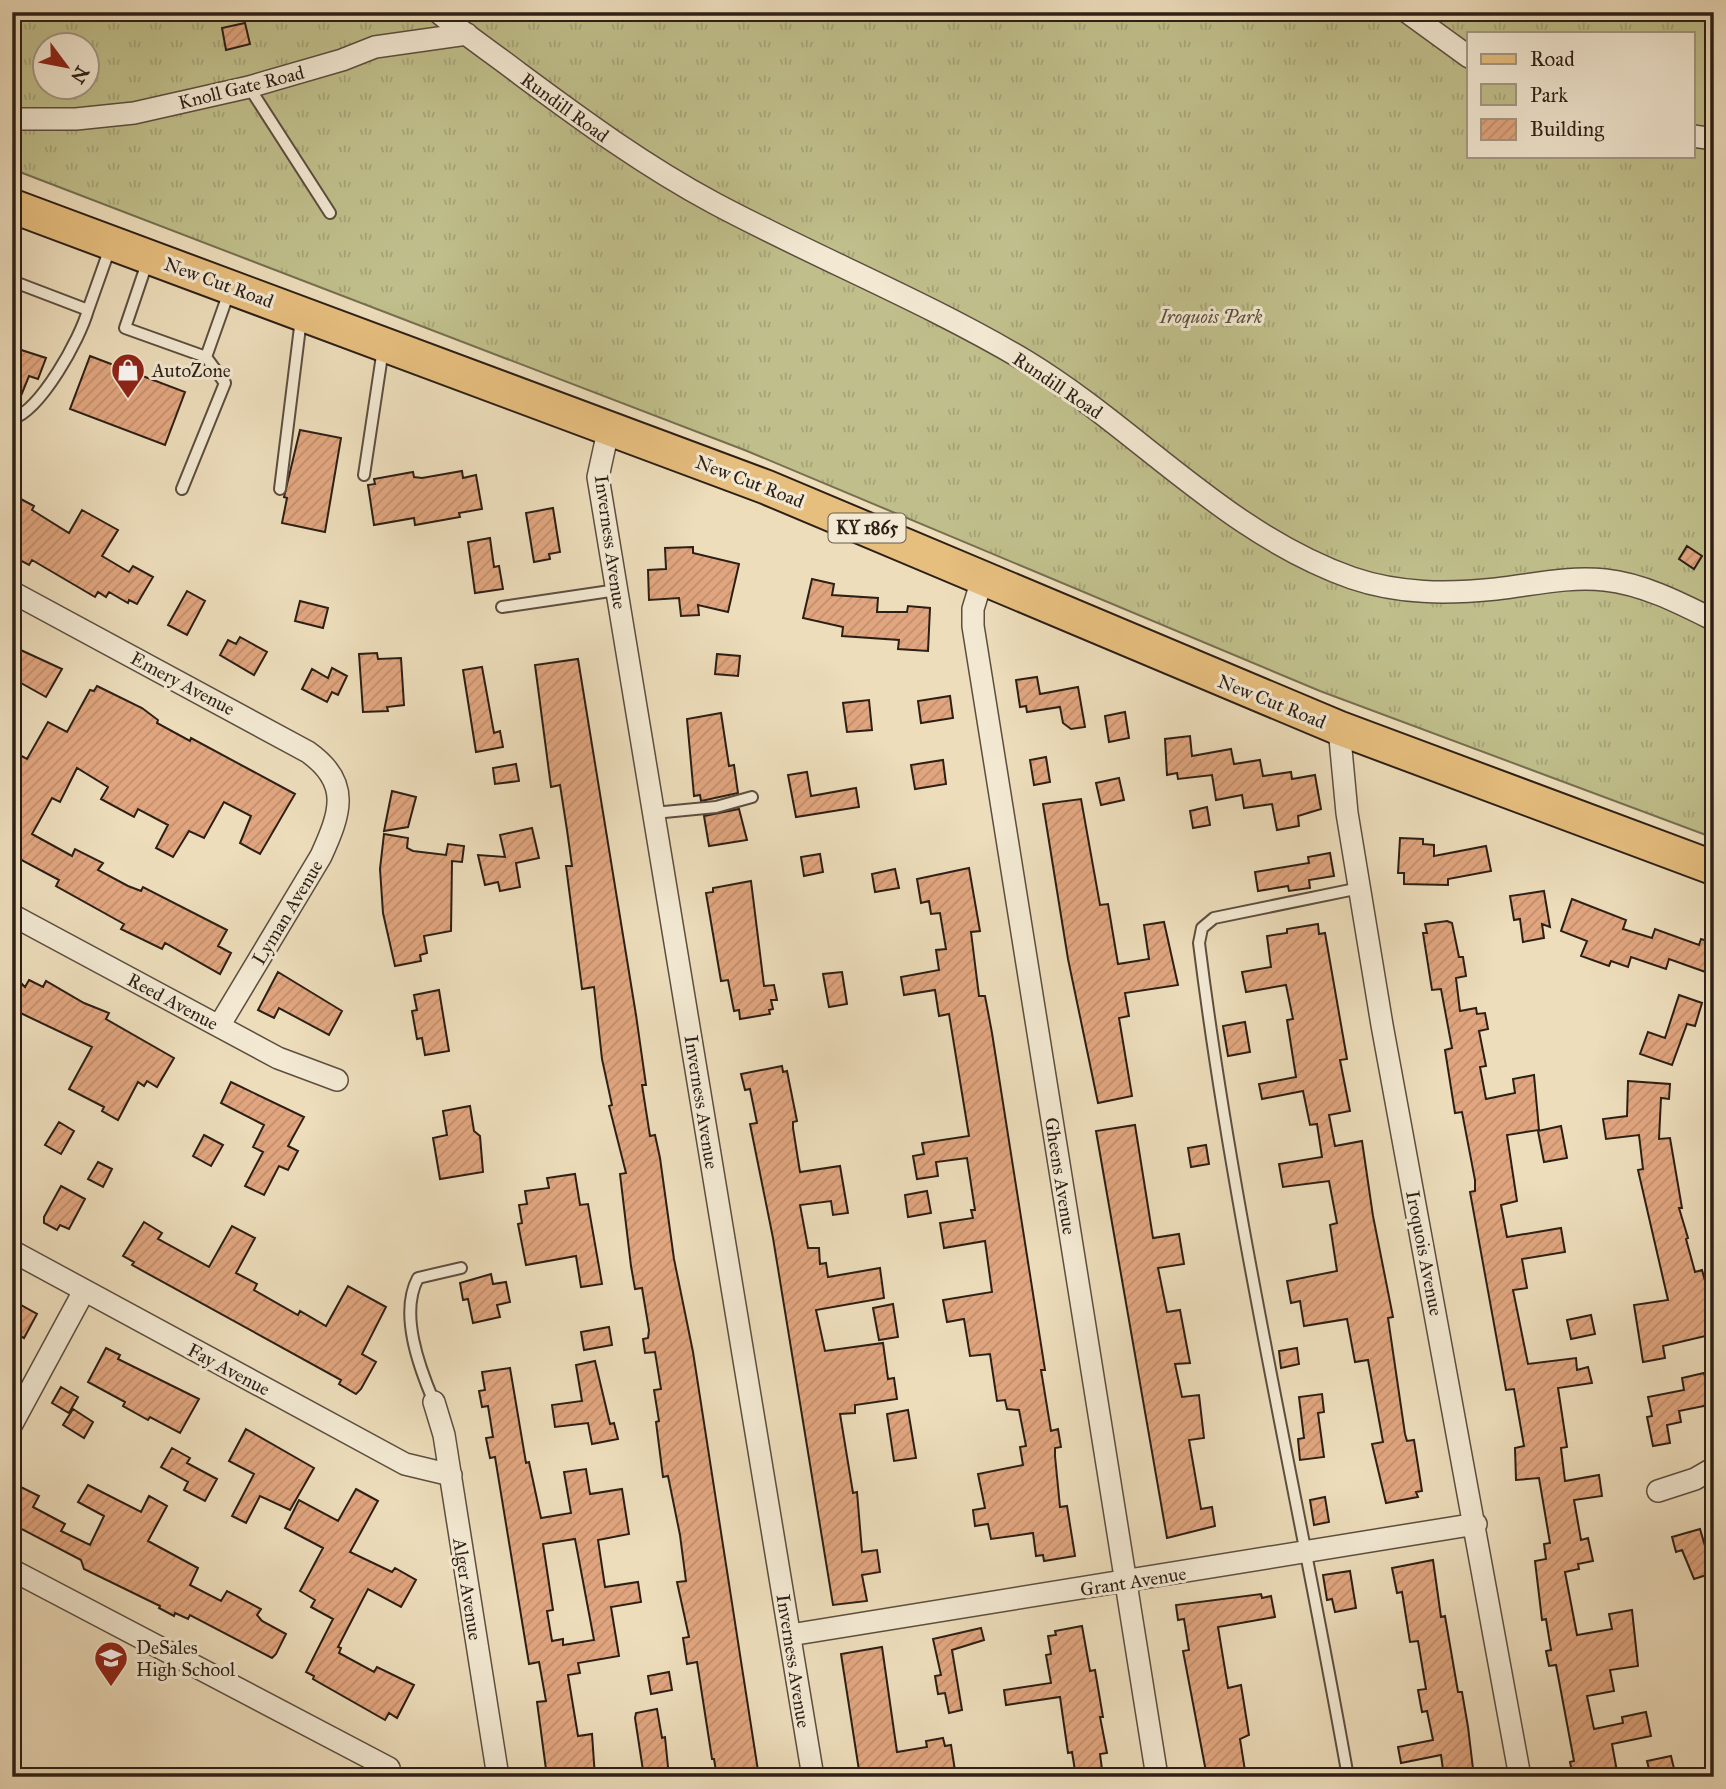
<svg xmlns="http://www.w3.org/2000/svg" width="1726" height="1789" viewBox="0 0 1726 1789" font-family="'IM FELL Great Primer',serif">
	<defs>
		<pattern id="park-tufts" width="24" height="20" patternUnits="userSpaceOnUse" patternTransform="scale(1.75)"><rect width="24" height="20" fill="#c0bf8b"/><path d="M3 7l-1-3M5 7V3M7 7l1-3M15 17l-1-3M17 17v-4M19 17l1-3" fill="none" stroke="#a5a477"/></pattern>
		<pattern id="building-hatch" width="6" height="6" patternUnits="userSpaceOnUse" patternTransform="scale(1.75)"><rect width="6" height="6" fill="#e1a67f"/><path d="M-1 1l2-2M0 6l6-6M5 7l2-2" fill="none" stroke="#c18e6d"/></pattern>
	</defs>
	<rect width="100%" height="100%" fill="#edddbb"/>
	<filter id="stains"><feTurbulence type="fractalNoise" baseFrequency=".00286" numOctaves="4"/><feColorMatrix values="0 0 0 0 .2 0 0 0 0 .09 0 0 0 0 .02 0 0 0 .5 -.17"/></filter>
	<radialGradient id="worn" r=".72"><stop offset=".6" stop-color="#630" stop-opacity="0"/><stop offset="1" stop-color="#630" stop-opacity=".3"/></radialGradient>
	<!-- park -->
	<path fill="url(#park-tufts)" stroke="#766f50" stroke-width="2" fill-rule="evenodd" d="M12 12H1714V838L1320 691 747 451 12 169ZM1469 33H1693V156H1469ZM46 46H88V88H46Z"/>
	<!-- building -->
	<path fill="url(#building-hatch)" stroke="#2c1f16" stroke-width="2" fill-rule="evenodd" d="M245 23 250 44 226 50 222 28Z
		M12 347 46 358 38 379 29 376 16 408 12 410Z
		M90 356 185 392 165 445 70 409Z
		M300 430 341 438 325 532 282 523 287 498 284 497Z
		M462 471 463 478 476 475 482 509 459 513 460 517 415 525 414 518 374 525 368 485 375 484 374 479 413 472 414 477 422 478Z
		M17 497 34 506 32 510 69 533 82 510 118 530 102 556 129 572 133 566 153 577 137 604 129 600 128 603 109 592 106 597 98 592 95 597 32 560 29 565 12 556V506Z
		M553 508 560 552 549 554 550 559 534 562 526 513Z
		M490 538 494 567 499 566 503 589 475 593 468 542Z
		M1687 546 1702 556 1694 569 1679 559Z
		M693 547V553L739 564 728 612 698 605 699 615 681 616 679 598 649 600 648 570 666 569 665 548Z
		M812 579 834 584 832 595 878 598 877 612H907L908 606 930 608 928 651 898 649 899 640 842 636 843 627 803 618Z
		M187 591 205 601 187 635 168 625Z
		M300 601 328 608 323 628 295 621Z
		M240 637 267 652 254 675 220 655 228 640 236 644Z
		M12 646 62 669 46 697 12 678Z
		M377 653 378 659 401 658 404 705 387 707 388 711 363 712 359 654Z
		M717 654 740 656 738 676 715 674Z
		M578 659 636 1015 646 1085H642L650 1136 655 1135 660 1158 674 1259 693 1352 759 1777H717L714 1759H712L697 1662 687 1664 683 1638 689 1637 677 1582 686 1581 680 1535 668 1476 663 1477 656 1422 659 1421 654 1390 661 1389 655 1352 645 1353 643 1339 648 1338 649 1330 642 1288 635 1289 631 1266 620 1174 626 1173 609 1106 612 1105 602 1059 594 987 582 989 566 866H572L567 830 560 785 551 787 535 665Z
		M482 667 494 733 500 731 503 747 476 752 463 670Z
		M332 668 347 676 338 695 332 692 327 702 302 689 312 669 328 678Z
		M1037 677 1040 694 1078 687 1085 727 1071 729 1063 723 1060 707 1027 712 1026 706 1020 707 1016 680Z
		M97 686 142 708 158 720 157 723 190 741 191 738 295 794 260 854 240 843 251 816 224 802 204 838 189 831 173 857 156 848 168 825 138 809 134 817 101 799 108 787 77 768 60 802 52 798 32 834 72 856 75 849 103 863 98 870 128 886 141 891 143 887 227 930 218 946 231 953 220 974 165 943 162 949 121 929 124 924 56 886 59 880 12 855V751L27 759 48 722 67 732 90 690 94 691Z
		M950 696 953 718 921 723 918 701Z
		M869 700 872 730 847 732 843 703Z
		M1125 712 1129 738 1109 742 1105 716Z
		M721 713 729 766 734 765 738 793 701 801 700 795 694 796 687 719Z
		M1190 736 1192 756 1231 749 1234 764 1260 760 1263 776 1291 772 1292 779 1315 775 1321 809 1298 816 1299 826 1277 830 1272 804 1244 808 1242 795 1216 800 1212 775 1178 779 1177 773 1167 775 1165 739Z
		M1046 757 1050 782 1034 785 1030 760Z
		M943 760 946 784 915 789 911 765Z
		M516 764 519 781 495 784 493 768Z
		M807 772 811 796 856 788 859 807 796 817 788 775Z
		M1119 778 1124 800 1101 805 1096 783Z
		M392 791 416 797 408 827 384 831Z
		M1081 799 1100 905 1108 904 1118 964 1149 959 1144 925 1164 922 1178 985 1125 993 1129 1016 1119 1018 1132 1096 1098 1103 1068 959 1043 804Z
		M1207 807 1210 825 1193 828 1190 811Z
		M739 809 747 840 709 846 704 816Z
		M532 828 539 858 516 863 520 887 500 891 498 882 485 885 478 855 505 857 500 835Z
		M384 834 408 838 407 848 413 851 446 855 448 844 464 846 462 862 452 861 451 931 424 936 427 953 420 955 421 961 395 966 383 913 380 869Z
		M1400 838 1423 839V844L1434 845V856L1486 846 1491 871 1448 879V885L1404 884V873H1398Z
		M1330 853 1334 876 1309 880 1310 888 1289 891 1288 886 1258 891 1255 872 1309 863 1308 857Z
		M820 854 823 872 804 876 801 857Z
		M969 868 980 931 971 932 979 996H985L992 1033 1045 1370H1041L1051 1431 1058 1429 1061 1447 1055 1448V1456L1060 1507 1067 1506 1075 1556 1044 1561 1043 1555 1036 1556 1033 1533 991 1539 988 1524 975 1526 973 1510 985 1508 978 1474 1023 1465 1020 1447 1026 1446 1019 1410 1007 1409 1005 1400 997 1401 990 1354 970 1356 964 1319 947 1322 943 1300 992 1292 985 1241 944 1248 940 1223 973 1218 971 1210H975L967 1158 936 1162 938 1176 917 1179 913 1156 924 1154 922 1143 969 1136 949 1014 939 1016 935 990 904 995 901 977 939 970 936 950 946 949 940 913 931 914 929 901 921 903 917 879Z
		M895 869 899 888 875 892 872 874Z
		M751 881 764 986 774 985 777 1000H771L773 1009 769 1010 770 1014 740 1019 739 1010 734 1011 728 980 721 981 706 893 713 892V888Z
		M1544 891 1550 927 1542 924 1544 938 1523 942 1520 919 1514 920 1510 896Z
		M1572 899 1626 920 1623 929 1652 938 1655 929 1699 945 1701 939 1714 943V975L1669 959 1666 969 1631 957 1628 967 1611 961 1609 966 1581 956 1587 941 1561 931Z
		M1447 921 1452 923 1459 957H1463L1466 976 1456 978 1460 1011 1476 1008 1477 1014 1485 1013 1488 1029 1479 1031 1486 1066 1480 1067 1486 1099 1515 1093 1513 1079 1534 1075 1539 1130 1507 1135 1517 1201 1501 1205 1507 1237 1561 1228 1565 1252 1522 1259 1527 1288 1513 1290 1528 1364 1576 1358 1577 1370 1588 1367 1592 1383 1558 1388 1567 1447 1561 1448 1565 1481 1599 1475 1602 1496 1574 1500 1581 1540 1588 1538 1593 1561 1578 1564 1579 1569 1565 1572 1577 1635 1612 1629 1609 1614 1632 1610 1638 1666 1610 1670 1614 1691 1587 1696 1594 1729 1623 1723 1622 1717 1646 1712 1651 1736 1612 1744 1618 1777H1573L1570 1762 1574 1761 1556 1665 1549 1666 1546 1651 1551 1650 1546 1619 1542 1620 1535 1561 1546 1559 1544 1544 1550 1543 1539 1478 1516 1480 1515 1448 1524 1446 1514 1389 1506 1390 1470 1192 1475 1191V1180L1462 1112 1455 1113 1445 1050 1452 1048 1441 989 1432 990 1423 933H1427L1425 924Z
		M1318 924 1319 934 1325 933 1347 1059 1340 1060 1350 1111 1329 1115 1335 1146 1362 1141 1373 1216 1393 1317 1388 1318 1405 1434 1407 1441 1414 1440 1422 1491 1416 1492 1418 1497 1386 1503 1372 1444 1383 1442 1368 1360 1355 1362 1347 1319 1304 1326 1300 1301 1291 1303 1287 1281 1337 1271 1330 1225 1337 1223 1329 1181 1283 1187 1279 1164 1322 1157 1317 1124 1310 1125 1303 1091 1262 1099 1259 1084 1296 1077 1287 1020 1293 1019 1286 985 1246 992 1242 972 1271 967 1267 936 1287 933V929Z
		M278 972 342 1011 329 1035 279 1008 274 1018 258 1010Z
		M842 972 847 1004 829 1007 823 974Z
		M29 980 43 987 46 981 84 1003 109 1013 106 1019 174 1058 157 1087 147 1081 144 1086 138 1082 118 1120 102 1111 104 1107 69 1089 92 1047 12 1009 22 984 25 987Z
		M439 990 449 1051 425 1055 422 1038 417 1039 412 1011 417 1010 414 995Z
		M1679 995 1702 1003 1695 1026 1687 1024 1672 1065 1640 1054 1648 1032 1665 1038Z
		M1245 1022 1250 1052 1228 1056 1223 1026Z
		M782 1066 783 1072 787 1071 797 1121 793 1122V1128L800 1172 840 1166 848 1213 833 1215 831 1201 800 1205 808 1248H819L820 1264 826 1263 828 1277 880 1268 884 1298 816 1310 825 1351 883 1343 888 1379 894 1378 897 1399 855 1405V1413L840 1414 853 1493 857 1492 862 1552 877 1550 880 1572 862 1575 867 1601 833 1605 773 1238 750 1124 757 1123 750 1089 745 1090 741 1074Z
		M1628 1081 1670 1084 1669 1099 1661 1098 1659 1139 1670 1138 1682 1208H1679L1688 1238 1686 1239 1695 1272 1702 1270 1714 1313V1334L1663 1346 1665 1358 1643 1362 1634 1305 1668 1300 1638 1170 1643 1169 1639 1135 1606 1139 1603 1119 1627 1116Z
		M231 1082 304 1117 288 1146 298 1151 288 1170 279 1166 264 1195 245 1186 263 1152 253 1147 264 1125 221 1103Z
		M470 1106 474 1131 480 1136 483 1172 440 1179 433 1138 447 1135 443 1111Z
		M59 1122 74 1131 61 1154 45 1145Z
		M1135 1125 1153 1238 1179 1234 1184 1264 1158 1268 1167 1312 1180 1310 1190 1363 1175 1364 1182 1397 1199 1395 1204 1438 1189 1440 1201 1509 1212 1507 1215 1526 1167 1538 1096 1131Z
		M1561 1126 1567 1158 1544 1162 1538 1131Z
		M204 1135 223 1145 211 1166 193 1156Z
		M1206 1145 1209 1164 1191 1167 1188 1148Z
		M98 1162 112 1169 103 1187 88 1179Z
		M575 1174 580 1205 588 1204 602 1284 581 1287 576 1256 526 1265 518 1224 522 1223 519 1205 527 1204 525 1191 549 1188 547 1178Z
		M61 1186 85 1199 69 1229 60 1225 57 1230 44 1223V1217Z
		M927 1191 931 1213 908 1217 905 1195Z
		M144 1222 162 1233 158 1239 209 1267 232 1226 255 1238 236 1273 257 1284 254 1290 298 1315 300 1311 326 1326 348 1286 386 1307 362 1354 376 1362 361 1389 356 1394 339 1384 341 1380 132 1265 134 1262 123 1256Z
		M491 1274 493 1284 506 1282 510 1302 497 1305 500 1317 473 1323 468 1299 463 1300 460 1283Z
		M12 1300 37 1314 24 1338 12 1331Z
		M893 1304 898 1337 879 1340 873 1308Z
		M1591 1315 1595 1334 1571 1339 1567 1320Z
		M609 1327 612 1345 584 1350 581 1332Z
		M106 1348 120 1355 118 1359 199 1399 180 1433 150 1417 148 1420 123 1406 125 1402 88 1382Z
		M1297 1348 1299 1364 1281 1368 1279 1351Z
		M595 1361 610 1424 614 1423 618 1439 592 1444 588 1423 555 1427 552 1405 582 1401 576 1365Z
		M510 1368 526 1463 529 1462 541 1518 571 1513 564 1472 586 1469 590 1494 622 1489 629 1534 598 1540 605 1587 638 1582 641 1602 611 1607 619 1656 578 1663 580 1673 568 1675 578 1736 592 1734 595 1777H547L537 1702 546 1701 539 1662 529 1664 495 1457 490 1458 486 1438 493 1437 488 1406 482 1407 479 1391 485 1390 482 1372ZM575 1539 594 1640 563 1645V1639L552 1641 547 1611 553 1610 543 1544Z
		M1704 1373 1706 1381 1714 1380V1396L1708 1397 1709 1405 1679 1411 1681 1422 1667 1425 1670 1443 1653 1446 1647 1417 1652 1416 1648 1397 1684 1390 1682 1378Z
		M61 1387 78 1397 69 1413 52 1403Z
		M1322 1394 1324 1412 1318 1413 1324 1457 1300 1460 1298 1439 1304 1438 1299 1397Z
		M73 1409 93 1422 84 1438 63 1425Z
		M908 1410 916 1458 894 1461 887 1414Z
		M246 1429 314 1468 290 1510 260 1496 246 1523 232 1516 254 1474 229 1461Z
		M172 1448 190 1458 187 1463 217 1479 205 1501 184 1490 188 1482 161 1467Z
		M88 1485 141 1512 149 1496 167 1506 148 1541 198 1568 190 1585 221 1601 227 1591 261 1609 257 1615 262 1621 286 1634 276 1654 272 1658 190 1615 188 1619 175 1613 174 1616 159 1608 160 1606 84 1569 81 1560 12 1524V1503L21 1487 39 1496 33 1507 65 1524 61 1531 90 1545 104 1516 78 1502Z
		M356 1489 378 1501 350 1552 392 1572 395 1568 416 1580 401 1607 368 1589 338 1647 341 1648 339 1653 374 1672 377 1667 414 1685 397 1718 389 1713 385 1720 313 1679 314 1676 306 1672 333 1619 311 1607 315 1600 300 1591 323 1548 285 1528 299 1500 338 1521Z
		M1325 1497 1329 1522 1314 1525 1310 1500Z
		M1700 1529 1713 1573 1694 1579 1682 1550 1676 1552 1672 1537Z
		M1433 1560 1441 1617 1445 1616 1458 1692H1462L1468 1727 1474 1777H1444L1441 1755 1401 1763 1398 1747 1433 1740 1427 1711 1422 1712 1418 1690 1426 1689 1418 1641 1410 1642 1402 1592 1397 1593 1392 1568Z
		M1350 1571 1356 1608 1335 1612 1332 1599 1327 1600 1323 1575Z
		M1261 1594 1262 1598 1271 1596 1275 1617 1218 1627 1228 1688 1241 1685 1249 1735 1240 1739 1246 1777H1207L1183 1651 1189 1650 1184 1619 1178 1620 1176 1605Z
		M1082 1626 1090 1671 1095 1670 1103 1717H1100L1107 1753 1100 1754 1103 1777H1076L1072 1752 1068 1753 1060 1697 1006 1705 1004 1690 1051 1683 1046 1655 1051 1654 1048 1636 1056 1635 1055 1631Z
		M981 1628 984 1640 952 1650 962 1710 949 1713 945 1693 938 1694 935 1676 941 1675 933 1639Z
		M882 1647 897 1752 927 1747 926 1741 943 1738 945 1746 951 1745 956 1777H936L935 1770 891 1777H860L841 1654Z
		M669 1672 672 1690 651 1694 648 1676Z
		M657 1709 662 1738 665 1737 669 1777H644L635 1718 636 1713Z
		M1671 1756 1676 1777H1651L1647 1761Z"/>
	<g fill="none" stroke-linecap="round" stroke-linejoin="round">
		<!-- service casing -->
		<g stroke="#5c4e3f" stroke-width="14">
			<path id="service" d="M249 87 330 213
				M148 260 125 328 206 357
				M12 281 88 310 110 248
				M12 419C41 410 80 339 88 310
				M364 475 383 349
				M182 489 225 383 206 357 229 292
				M280 489 301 319
				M502 607 617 590
				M654 813 716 807 752 797
				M434 1402C419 1367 399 1313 418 1278L461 1268
				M1348 1777C1299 1499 1234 1223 1199 943L1202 928 1214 918 1360 888"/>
		</g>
		<!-- minor casing -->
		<g stroke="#5c4e3f" stroke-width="24">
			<path id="minor" d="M438 12C464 34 493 53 520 74 582 120 645 166 714 203 817 258 925 301 1026 361 1138 429 1225 533 1352 578 1399 594 1447 594 1496 589 1532 585 1568 576 1605 580 1643 584 1680 603 1714 620
				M1407 12 1469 57
				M12 119H76L134 113 249 87 342 60 375 47 467 34
				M1693 136 1714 139
				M609 427 598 477 813 1777
				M983 576 973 609V626L1157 1777
				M12 592 308 752C352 783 340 814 321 856L219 1026
				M1339 728 1347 813 1382 1025 1520 1777
				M12 915 278 1058 337 1080
				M12 1251 405 1464 451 1475
				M434 1402 444 1435 498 1777
				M12 1424 84 1291
				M1658 1491 1695 1479 1714 1468
				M12 1570 389 1768
				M790 1635 1476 1524"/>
		</g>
		<!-- primary casing -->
		<g stroke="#2c1f16" stroke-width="37">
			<path id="primary" d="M12 206 766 487 1339 728 1714 868"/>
		</g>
		<!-- service -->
		<use href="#service" stroke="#f3e9d3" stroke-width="10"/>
		<!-- minor -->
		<use href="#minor" stroke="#f3e9d3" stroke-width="21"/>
		<!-- primary -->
		<use href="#primary" stroke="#e6be7e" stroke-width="33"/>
	</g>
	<!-- icons -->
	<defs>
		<g id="shop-pin" transform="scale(1.75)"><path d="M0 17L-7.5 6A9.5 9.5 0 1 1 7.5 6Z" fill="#8f2418" stroke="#f3e9d3"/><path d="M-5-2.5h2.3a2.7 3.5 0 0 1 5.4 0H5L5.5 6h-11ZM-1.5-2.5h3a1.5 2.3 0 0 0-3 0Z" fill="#fff"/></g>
		<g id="school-pin" transform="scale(1.75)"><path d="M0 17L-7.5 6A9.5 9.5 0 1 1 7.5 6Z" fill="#8f2418" stroke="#f3e9d3"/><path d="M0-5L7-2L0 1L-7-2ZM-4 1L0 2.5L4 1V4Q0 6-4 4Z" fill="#fff"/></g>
	</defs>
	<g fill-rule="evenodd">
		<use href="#shop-pin" x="128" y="370"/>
		<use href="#school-pin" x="111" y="1658"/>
	</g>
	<g text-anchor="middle" stroke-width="6" stroke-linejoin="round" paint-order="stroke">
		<!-- shield labels -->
		<rect fill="#f3e9d3" stroke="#685c4f" stroke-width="2" x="828.5" y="513.5" width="77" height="29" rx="5"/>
		<g font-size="18" font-weight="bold" fill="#2c1f16">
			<text x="867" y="534">KY 1865</text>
		</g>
		<!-- street labels -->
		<g font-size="19" fill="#2c1f16" stroke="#f3e9d3">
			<text transform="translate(241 87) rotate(-14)" y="7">Knoll Gate Road</text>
			<text transform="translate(565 107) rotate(36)" y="7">Rundill Road</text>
			<text transform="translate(219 282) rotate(20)" y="7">New Cut Road</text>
			<text transform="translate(1058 385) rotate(34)" y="7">Rundill Road</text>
			<text transform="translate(750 481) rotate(21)" y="7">New Cut Road</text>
			<text transform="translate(611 542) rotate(82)" y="7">Inverness Avenue</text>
			<text transform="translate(183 683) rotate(28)" y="7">Emery Avenue</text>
			<text transform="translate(1272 701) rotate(22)" y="7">New Cut Road</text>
			<text transform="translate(287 912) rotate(-59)" y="7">Lyman Avenue</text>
			<text transform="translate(173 1001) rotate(28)" y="7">Reed Avenue</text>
			<text transform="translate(702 1102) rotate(81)" y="7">Inverness Avenue</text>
			<text transform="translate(1061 1176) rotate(81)" y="7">Gheens Avenue</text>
			<text transform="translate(1425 1253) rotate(79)" y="7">Iroquois Avenue</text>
			<text transform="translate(229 1369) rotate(28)" y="7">Fay Avenue</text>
			<text transform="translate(1133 1581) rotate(-9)" y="7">Grant Avenue</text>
			<text transform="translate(468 1589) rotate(81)" y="7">Alger Avenue</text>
			<text transform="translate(794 1661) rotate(81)" y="7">Inverness Avenue</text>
		</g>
		<!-- park labels -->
		<g font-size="19" font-style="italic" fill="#584f39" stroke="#f3e9d3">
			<text x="1211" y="323">Iroquois Park</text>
		</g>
		<!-- poi labels -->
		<g font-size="19" fill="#2c1f16" stroke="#f3e9d3" text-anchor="start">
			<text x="152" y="377">AutoZone</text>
			<text x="136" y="1654">DeSales<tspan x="136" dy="22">High School</tspan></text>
		</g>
	</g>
	<!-- margin -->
	<rect width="1726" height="1789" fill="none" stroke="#edddbb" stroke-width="42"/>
	<rect x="14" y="14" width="1698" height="1761" fill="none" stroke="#2c1f16" stroke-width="3.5"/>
	<rect x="21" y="21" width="1684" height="1747" fill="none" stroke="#2c1f16" stroke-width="2"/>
	<!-- legend -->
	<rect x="1467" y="32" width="228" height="126" fill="#f3e9d3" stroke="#a39887" stroke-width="2"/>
	<rect x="1481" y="54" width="35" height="10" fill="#e6be7e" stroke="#a39887" stroke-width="2"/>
	<text x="1530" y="66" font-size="21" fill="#2c1f16">Road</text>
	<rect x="1481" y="84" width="35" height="21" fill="url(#park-tufts)" stroke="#a39887" stroke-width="2"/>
	<text x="1530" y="102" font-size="21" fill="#2c1f16">Park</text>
	<rect x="1481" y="119" width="35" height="21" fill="url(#building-hatch)" stroke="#a39887" stroke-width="2"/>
	<text x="1530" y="136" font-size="21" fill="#2c1f16">Building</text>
	<!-- north arrow -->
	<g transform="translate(66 66) rotate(122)"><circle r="33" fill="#f3e9d3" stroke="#a39887" stroke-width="2"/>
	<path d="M0-5L12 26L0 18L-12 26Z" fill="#8f2418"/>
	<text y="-10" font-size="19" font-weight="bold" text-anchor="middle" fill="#2c1f16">N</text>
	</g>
	<rect width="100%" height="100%" filter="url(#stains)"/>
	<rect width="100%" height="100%" fill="url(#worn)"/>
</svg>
